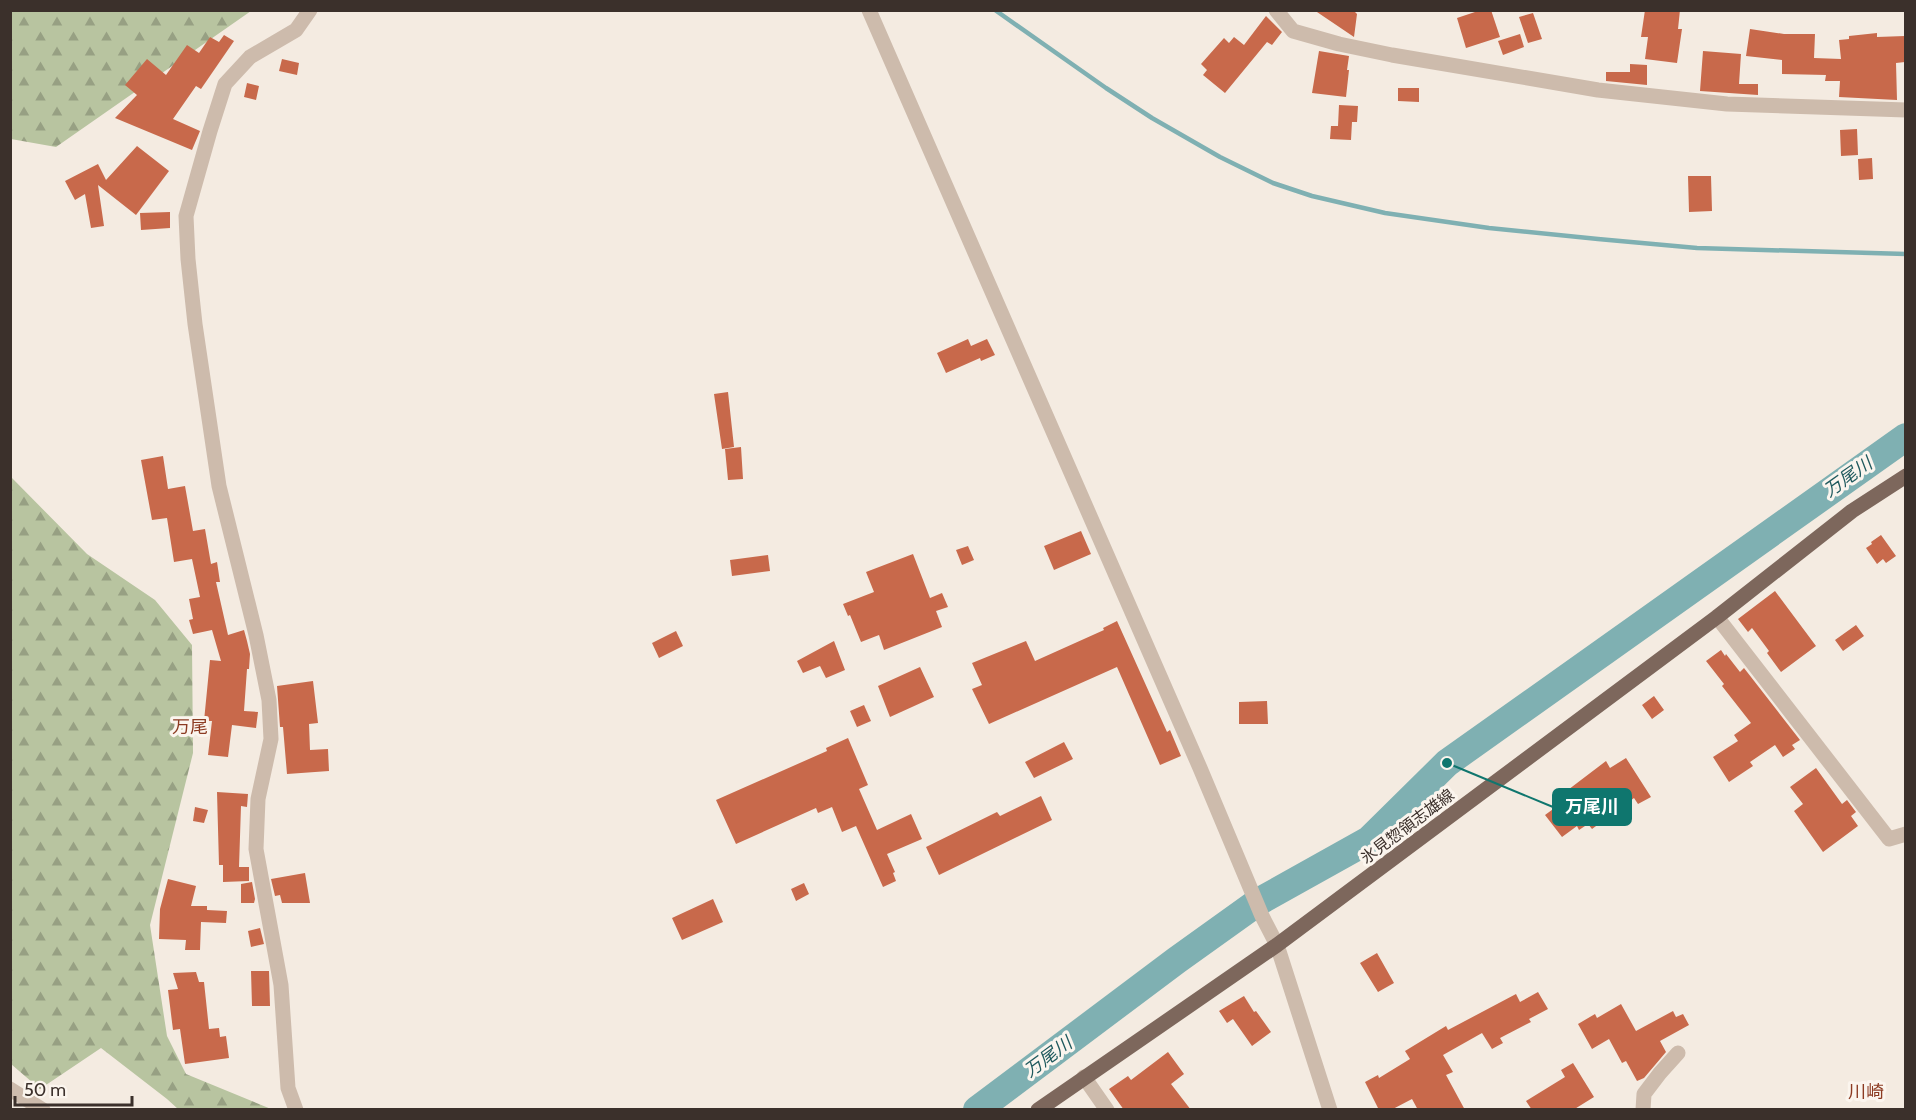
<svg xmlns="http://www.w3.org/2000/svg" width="1916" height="1120" viewBox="0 0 1916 1120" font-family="Cabin,'Noto Sans JP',sans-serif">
	<defs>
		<pattern id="forest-firs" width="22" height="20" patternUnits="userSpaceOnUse" patternTransform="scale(1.5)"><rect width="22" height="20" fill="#b8c4a0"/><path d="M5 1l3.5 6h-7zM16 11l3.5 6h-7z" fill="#97a083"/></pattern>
	</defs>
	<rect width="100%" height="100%" fill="#f4ebe1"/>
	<!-- forest -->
	<path fill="url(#forest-firs)" d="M10 11H251L56 147 11 139Z
		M11 477 87 554 155 600 192 645 193 753 150 925 167 1036 186 1074 271 1109H178L167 1099 101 1048 40 1089 11 1064Z"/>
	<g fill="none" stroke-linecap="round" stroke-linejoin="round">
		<!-- stream -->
		<path stroke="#7fb0b2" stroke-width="4.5" d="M995 10 1106 88 1152 118 1220 157 1273 183 1312 196 1385 213 1489 228 1598 239 1697 248 1906 254"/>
		<!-- river -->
		<path stroke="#7fb0b2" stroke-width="28" d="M977 1110 1177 960 1258 902 1369 840 1447 763 1906 437"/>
	</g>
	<!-- building -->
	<path fill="#c8694b" d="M1314 10H1353L1357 14 1354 37Z
		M1481 10H1491L1500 37 1466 48 1457 18Z
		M1645 10H1680L1678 29H1682L1677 63 1645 59 1648 37H1641Z
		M1533 13 1542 39 1528 43 1519 17Z
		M1266 16 1282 32 1272 45 1267 42 1225 93 1203 75 1207 70 1201 64 1224 38 1229 43 1234 37 1244 45Z
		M1750 29 1784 34H1815L1814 58 1841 59 1839 40 1849 39V36L1877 33V37L1905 36V62L1896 63 1897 100 1839 97 1840 81H1825L1826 75 1782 74V60L1746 56Z
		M1520 34 1524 47 1503 55 1498 41Z
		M224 35 234 41 201 89 196 86 173 119 200 131 192 150 115 118 137 95 125 85 147 59 166 75 187 45 199 53 210 37 219 42Z
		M1319 51 1349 56 1347 70H1349L1346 97 1312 93Z
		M1703 51 1741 54 1739 84H1758V95L1700 91Z
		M282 59 299 63 297 75 279 71Z
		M1630 64 1647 65V85L1606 81V72H1630Z
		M247 83 259 86 256 100 244 97Z
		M1398 88H1419V102L1398 101Z
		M1339 105 1358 106 1357 122H1352L1351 140 1330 139 1331 126H1338Z
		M1857 129 1858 155 1841 156 1840 130Z
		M137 146 169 171 136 215 98 185 104 226 91 228 85 194 75 200 65 181 98 164 106 180Z
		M1872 158 1873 179 1859 180 1858 159Z
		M1688 176H1711L1712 211 1689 212Z
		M170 212V228L141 230 140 213Z
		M968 339 971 346 987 339 995 355 981 361 980 358 946 373 937 353Z
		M728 392 734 447 722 449 714 394Z
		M741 447 743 479 728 480 725 449Z
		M163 456 168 489 185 486 193 531 205 529 211 564 217 562 220 582H216L228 635 244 630 247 641 250 654 249 669H247L244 711 258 712 256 728 232 725 228 757 208 755 212 721H204L210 660 221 661 212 630 193 634 189 620 193 619 189 599 200 597 192 559 174 562 167 518 152 520 141 460Z
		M1081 531 1091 554 1054 570 1044 546Z
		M1881 535 1896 556 1886 563 1883 559 1877 564 1866 548 1872 544 1871 542Z
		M968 546 974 560 962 565 956 550Z
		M913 554 930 598 942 593 948 607 936 611 942 627 884 650 879 635 861 642 850 615 848 616 843 604 874 592 866 572Z
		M768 555 770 571 732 576 730 560Z
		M1775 591 1816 646 1781 672 1767 653 1769 651 1752 628 1748 632 1738 619Z
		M1117 621 1167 732 1170 730 1181 756 1160 765 1117 667 989 724 972 689 982 685 972 663 1026 641 1035 661 1104 630 1103 628Z
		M1856 625 1864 636 1843 651 1835 640Z
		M676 631 683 646 659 658 652 643Z
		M834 641 845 670 826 678 820 666 803 673 797 661Z
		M1721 650 1725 656 1726 654 1740 672 1744 668 1800 740 1792 745 1795 749 1783 757 1775 745 1750 762 1753 766 1729 782 1713 757 1738 741 1734 735 1751 723 1722 686 1724 684 1706 661Z
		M920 667 934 697 890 717 878 686Z
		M313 681 318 723 309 724 310 750 328 749 329 771 287 774 283 727H280L277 686Z
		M1654 696 1664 710 1652 719 1642 705Z
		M1267 701 1268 724H1239V702Z
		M864 705 871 721 857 727 850 711Z
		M848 738 868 785 859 789 877 830 911 814 922 839 887 854 895 872 893 873 896 881 883 887 856 826 842 832 832 807 818 813 816 808 736 844 716 800 827 751 826 748Z
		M1064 742 1073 759 1034 778 1025 762Z
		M1626 758 1651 797 1638 804 1634 798 1592 829 1588 824 1579 830 1577 826 1562 837 1545 815 1560 804 1556 799 1606 761 1610 768Z
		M1816 768 1842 804 1847 800 1856 812 1851 816 1858 826 1823 852 1794 811 1803 804 1790 787Z
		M217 792 248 794 247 807 241 806 239 867H249V881L223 882V865H219Z
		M1041 796 1052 820 939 875 926 847 997 812 1000 816Z
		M195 807 208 810 204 823 193 821Z
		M305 873 310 903H282L280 895 275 896 271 879Z
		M168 879 196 886 191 906H207V910L227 911 226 923 201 922 200 950H185L186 940 159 939 160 909Z
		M252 882 255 899 254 903H241V884Z
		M804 883 809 894 796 901 791 889Z
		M713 899 723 922 682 940 672 918Z
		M260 928 264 944 251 947 248 931Z
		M1377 953 1394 983 1378 992 1360 963Z
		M251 971H269L270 1006H252Z
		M196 972 199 982H204L209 1029 219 1028 220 1037 226 1036 229 1058 185 1064 180 1029 173 1030 168 990 178 989 173 973Z
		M1538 992 1548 1009 1529 1019 1531 1022 1500 1038 1503 1043 1492 1049 1482 1033 1443 1055 1453 1072 1446 1075 1465 1110H1418L1412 1099 1391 1110H1379L1365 1082 1378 1075 1379 1078 1410 1059 1405 1051 1446 1026 1448 1030 1516 994 1520 1002Z
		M1244 996 1254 1012 1256 1011 1271 1032 1252 1046 1233 1019 1227 1023 1219 1011Z
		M1621 1004 1636 1031 1673 1011 1676 1017 1683 1014 1689 1025 1660 1041 1666 1052 1644 1078 1637 1081 1626 1061 1622 1063 1609 1039 1592 1049 1578 1024 1595 1014 1597 1018Z
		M1168 1052 1184 1074 1171 1084 1191 1110H1124L1109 1089 1128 1076 1131 1080Z
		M1573 1063 1594 1097 1573 1110H1532L1526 1101 1565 1077 1561 1070Z"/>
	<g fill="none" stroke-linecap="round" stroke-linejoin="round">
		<!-- minor -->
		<path stroke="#cdbbac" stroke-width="15" d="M869 10 1200 768 1262 916 1277 945 1330 1110
			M1276 10 1293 31 1339 44 1392 55 1598 90 1727 104 1906 110
			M1717 617 1889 839 1906 834
			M1084 1077 1107 1110
			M10 1089 43 1110
			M296 1110 288 1088 281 985 256 849 258 799 271 739 269 700 256 635 219 486 195 324 188 259 186 216 210 131 225 84 250 57 296 30 310 10
			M1643 1110 1644 1094 1660 1073 1678 1053"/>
		<!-- major -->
		<path stroke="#7d675c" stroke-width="15" d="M1038 1110 1277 945 1717 617 1852 511 1906 476"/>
	</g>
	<g text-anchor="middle" stroke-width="6" stroke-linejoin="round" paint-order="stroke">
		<!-- street labels -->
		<g font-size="16" fill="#3b302b" stroke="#fbf5ee">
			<text transform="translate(1407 826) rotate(-37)" y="6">氷見惣領志雄線</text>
		</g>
		<!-- water labels -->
		<g font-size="18" font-style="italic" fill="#1f5a5e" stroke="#fbf5ee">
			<text transform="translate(1848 477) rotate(-35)" y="6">万尾川</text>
			<text transform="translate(1048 1057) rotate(-36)" y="6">万尾川</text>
		</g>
		<!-- neighbourhood labels -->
		<g font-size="18" fill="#8c3b22" stroke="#fbf5ee">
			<text x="190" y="733">万尾</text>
			<text x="1866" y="1098">川崎</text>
		</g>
	</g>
	<!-- callouts -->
	<path fill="none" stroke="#0f766e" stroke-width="2" d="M1447 763L1553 807"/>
	<circle fill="#0f766e" stroke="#fbf5ee" stroke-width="2" cx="1447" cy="763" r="6"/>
	<rect fill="#0f766e" stroke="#0f766e" stroke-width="2" x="1553" y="789" width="78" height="36" rx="6"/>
	<g font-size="18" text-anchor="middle" font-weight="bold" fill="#fff">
		<text x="1592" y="813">万尾川</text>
	</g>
	<!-- border -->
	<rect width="1916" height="1120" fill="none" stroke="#3b302b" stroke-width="24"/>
	<!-- scale -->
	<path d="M15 1096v9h117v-9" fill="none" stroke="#3b302b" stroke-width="3"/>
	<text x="24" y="1096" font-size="18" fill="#3b302b" stroke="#fbf5ee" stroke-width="4.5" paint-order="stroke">50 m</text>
</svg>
